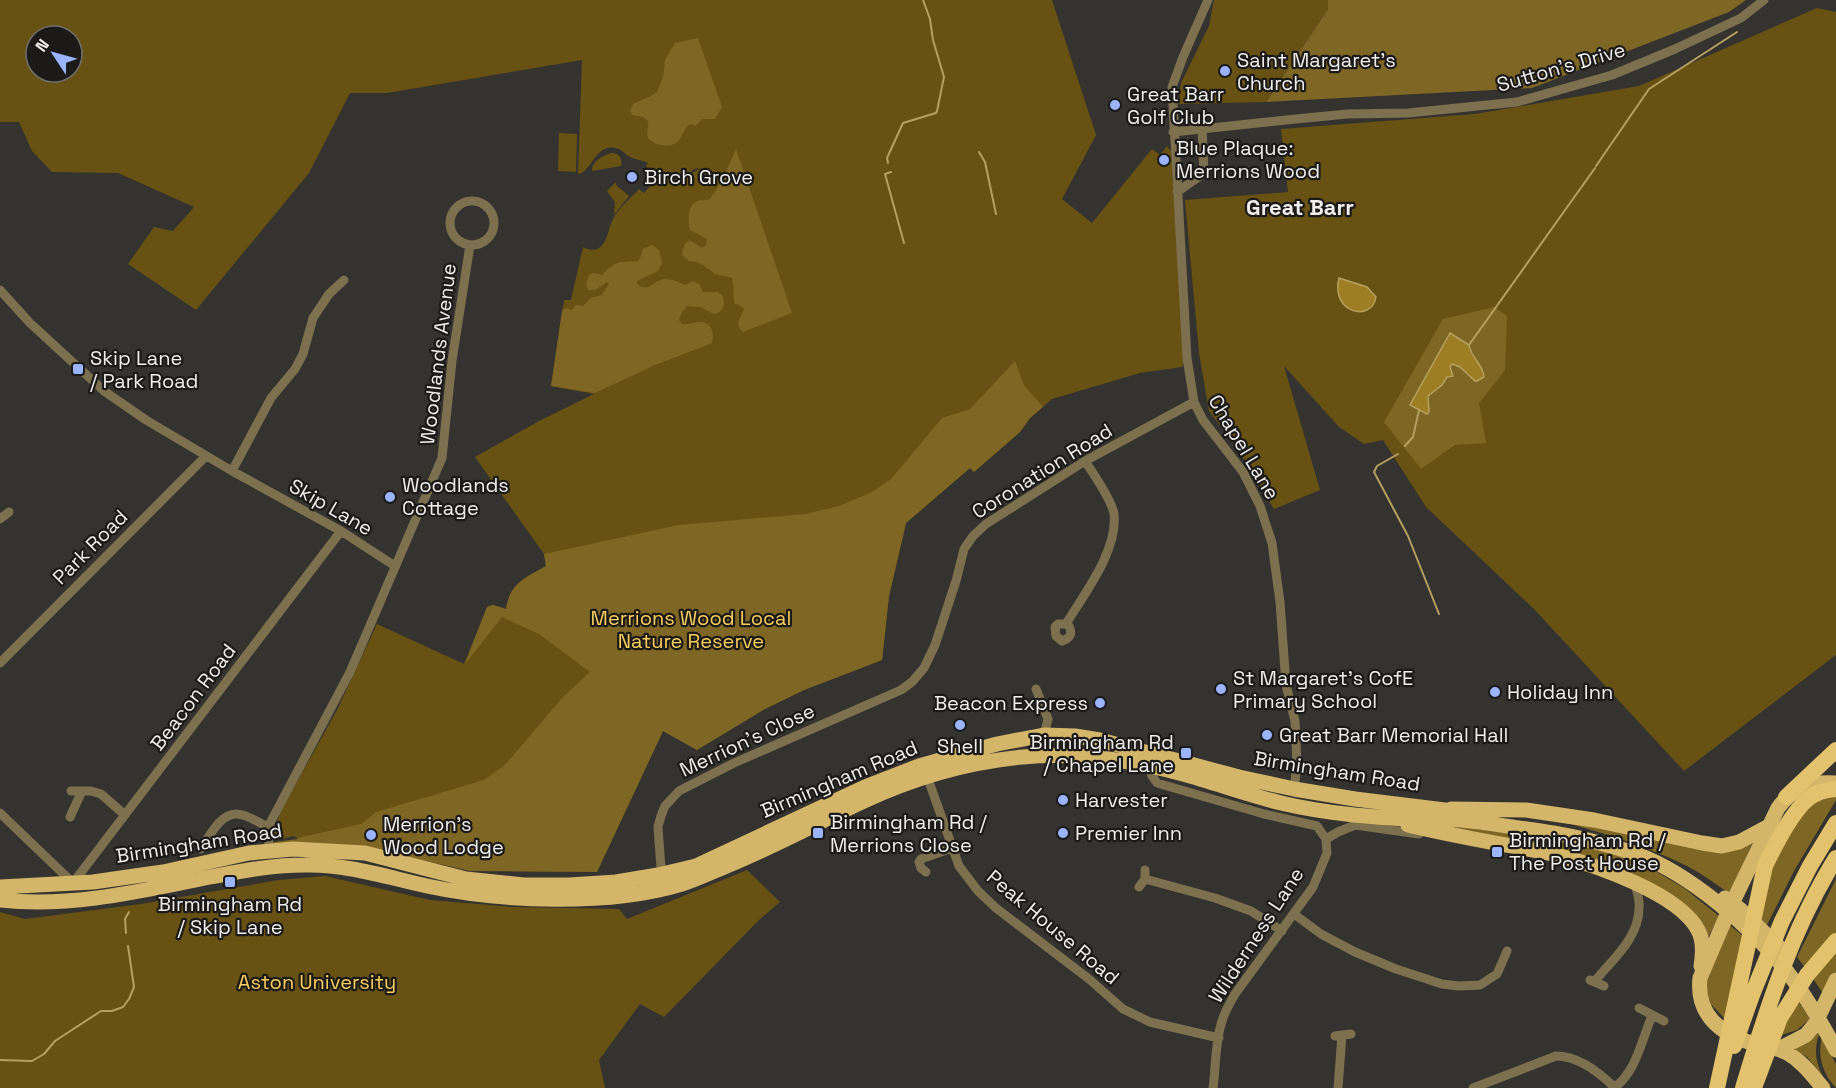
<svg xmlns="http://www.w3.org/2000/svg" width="1836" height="1088" viewBox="0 0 1836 1088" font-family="'Space Grotesk',sans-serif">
	<rect width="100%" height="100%" fill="#343330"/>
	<!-- green -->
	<path fill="#675213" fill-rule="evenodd" d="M0 0H1052L1096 135 1062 199 1092 223 1152 149 1160 155 1167 146 1171 151 1184 361 1182 367 1140 373 1052 399 1030 418 1020 432 974 472 970 468 906 523 889 596 882 660 804 690 765 709 697 750 663 731 597 872 470 871 392 853 268 843 298 839 294 836 278 840 273 831 282 809 337 710 377 624 464 664 487 607 493 605 506 609C510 583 525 578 546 566L544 554 475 457 539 421 594 394 551 386 564 300H571L583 247C587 249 592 251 597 249 607 245 608 230 612 221 618 208 630 199 639 189L644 193 650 186H648V183C654 177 657 172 666 176L671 173 674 176V183L684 185 687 176 701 168 694 169 684 178 676 177 672 172 654 174 646 166 648 163C643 160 636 160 630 157 626 155 623 151 619 149 596 140 592 172 578 174L582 60 387 93H350L309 173 196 310 128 264 154 227 173 231 194 207 118 173 52 172 32 151 19 122H0ZM36 36H72V72H36Z
		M1214 0H1328V9L1266 102 1179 104 1181 83 1209 26Z
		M1817 8 1836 12V655L1684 771 1534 609 1426 507 1383 440 1364 444 1339 427 1284 366 1320 490 1274 509 1240 452 1209 411 1199 353 1185 200 1288 192 1281 129 1475 114 1639 86Z
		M559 133 577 134 576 172 558 171Z
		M611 153C618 152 623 158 621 166L592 171C592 161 602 156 611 153Z
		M616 182V185L629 196 614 215 615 202 607 191Z
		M747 870 780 902 760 919 664 1017 640 1004 599 1060 605 1088H0V912L25 919 141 904 279 880 325 876 430 900 512 907 619 909 627 919Z"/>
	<!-- forest -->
	<path fill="#7e6625" d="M1328 0H1746L1729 12 1532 88 1266 102 1328 9Z
		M698 38 722 107 715 119H702L695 126 690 124C683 129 683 138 676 143 669 148 649 145 647 135 647 130 649 126 648 121L643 117 633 115 630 111 633 104 651 96 657 92 663 78 665 60 675 43Z
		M736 149 792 313 743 332 740 329 738 322 744 309 738 304H735C732 295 735 287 732 278L715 274 703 265 697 262 689 261 683 256 682 252 685 244 690 240 702 248 706 245 707 239 690 230C688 222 687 207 696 202 700 199 705 201 710 199L722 181Z
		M652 245 659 250 662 263 658 271 637 281V284C651 294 651 280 665 279 672 279 679 282 685 285L693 281 699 284 703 292H718L723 296C725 306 724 311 714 314L700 307 687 306 681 314 679 320 682 324C689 325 692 323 698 322 713 321 714 333 712 343L655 365 595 393 551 386 562 311 565 308 572 310 576 305 583 306 591 298 602 295 609 284 607 282 595 290H588L586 284 589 275 593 273 602 275C616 260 619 262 638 261L640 258 643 249Z
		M1494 307 1507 316 1505 370 1479 403 1486 443 1455 445 1421 469 1384 422 1443 319Z
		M1015 361 1024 385 1043 407 1030 418 1020 432 974 472 970 468 906 523 889 596 882 660 804 690 765 709 697 750 663 731 597 872 470 871 392 853 268 843 298 839 297 838 361 824 376 812 484 780 505 765 562 698 590 672 539 634 502 617 465 664 487 607 493 605 506 609C510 583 525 578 546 566L544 554 679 525 805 514 839 506 872 492 891 479 942 418 970 409Z
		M1836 796V800L1794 871 1767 925 1756 915 1766 881 1805 805Z
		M1554 819 1693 845 1754 839 1730 894C1716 884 1702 874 1687 866 1645 845 1599 832 1554 819Z
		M1448 827 1469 828 1579 842 1642 863 1684 888 1719 916 1705 944 1691 913 1524 841Z
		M1836 879V934L1806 969 1797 957Z
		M1726 922 1743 936 1725 1019 1710 1003 1704 985Z
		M1836 943V971L1824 995 1810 974Z
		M1796 998 1810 1019 1797 1030 1778 1036Z
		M1817 1031 1819 1034C1814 1049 1815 1062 1823 1076L1807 1057 1792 1048Z
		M1822 1038 1836 1064V1088C1823 1074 1817 1057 1822 1038Z"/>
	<!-- water -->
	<path fill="#9d7e25" stroke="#b6a061" stroke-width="1.5" d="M1339 278 1367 287 1376 297C1372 323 1330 313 1339 278Z
		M1450 333 1469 345C1471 358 1483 364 1484 377L1477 381H1475L1460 367 1452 364 1450 367 1453 376 1447 377 1442 385 1428 396 1429 412 1427 414 1410 405Z"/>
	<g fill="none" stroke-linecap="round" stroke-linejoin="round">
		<!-- stream -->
		<path stroke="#b6a061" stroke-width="2" d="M979 152 985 162 996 214
			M888 163 887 158 903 123 936 113 937 111 944 77 933 40 930 19 923 0
			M1596 166 1649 89 1737 32
			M891 172 885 174 904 243
			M1469 345 1595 168
			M1405 446 1413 437 1419 410
			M1398 454 1377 466 1374 472 1408 536 1439 614
			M126 933 125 919 129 912
			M0 1060 32 1061 44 1054 55 1041 101 1011H112L123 1007 129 999 134 987 128 946"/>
		<!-- minor -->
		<path stroke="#7d704f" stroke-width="9" d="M1208 0 1183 57 1172 87 1187 358 1194 402 1203 420 1243 472 1260 506 1272 543 1280 602 1286 685 1295 721 1297 765 1294 789
			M1173 132 1286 120 1347 114 1408 113 1517 102 1612 75 1675 49 1741 18 1764 0
			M1177 192 1204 173 1202 127
			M450 223a22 22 0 1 1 44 0a22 22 0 1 1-44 0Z
			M0 290 30 323 104 391 146 420 232 471 341 531 395 566
			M232 471 271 398 295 369 303 354 313 318 329 294 344 280
			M0 519 9 512
			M1066 624 1069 626C1073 634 1070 638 1062 641L1056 636 1055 627 1058 624H1066C1084 594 1118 551 1114 514 1112 500 1093 473 1085 461
			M0 663 206 456
			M1036 689 1048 719 1044 735
			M1148 765 1152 776 1157 783 1264 814 1317 826 1326 839
			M927 776 959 866 978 891 996 908 1089 979 1123 1009 1150 1022 1219 1038
			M71 791H91L101 794 125 815
			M0 813 73 883 341 531
			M70 817 82 791
			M1326 839 1338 832 1355 825 1419 834
			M201 849C209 837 220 813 237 814 247 814 259 823 268 827
			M269 850 268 827 350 672 442 458 452 361 470 245
			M926 872 921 868 919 862 921 859 952 848
			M658 875 661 868 658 827 661 816 665 806 679 791 734 763 901 690 912 682 924 668 935 645 956 581 964 549 973 536 986 524 1085 461 1194 402
			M1145 879 1215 898 1251 911 1282 931
			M1139 887 1145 879V870
			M1294 914 1321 934 1355 952 1396 969 1442 984 1459 986 1480 985 1497 974 1507 951
			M1590 980 1604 986
			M1595 981C1612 960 1639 938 1639 908 1640 900 1637 892 1635 884
			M1639 1008 1664 1021
			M1335 1036 1351 1034
			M1615 1087C1636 1072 1642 1039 1652 1016
			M1213 1088C1216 1066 1215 1042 1222 1021 1225 1011 1230 1003 1235 994L1313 887 1327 853 1326 839
			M1338 1088 1342 1035
			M1473 1088 1556 1056C1578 1056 1600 1073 1615 1088"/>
		<!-- trunk -->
		<path stroke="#d4b66a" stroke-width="15" d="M1451 809 1526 810 1594 820 1702 843 1722 846 1739 842 1767 827
			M1408 825C1441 833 1473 839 1506 845 1524 849 1543 851 1560 856 1598 866 1679 894 1698 930 1704 941 1703 954 1701 966
			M0 887 93 882 163 872 249 853 293 849 365 853 466 879 524 885H570L616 882 658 875 696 866 865 787 919 766 997 744 1044 735 1075 736 1100 740 1239 777 1294 789 1355 799 1461 812
			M1725 898 1741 910 1780 948
			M0 900C71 908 141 891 210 877 242 871 272 865 305 865 347 864 386 877 427 886 502 902 609 906 682 884 698 879 714 871 729 865 775 846 817 823 862 802 913 778 968 762 1023 757 1078 752 1131 760 1183 774 1216 783 1248 795 1281 803 1327 814 1373 817 1420 820 1453 817 1487 823 1519 828 1560 833 1600 841 1639 855 1691 875 1750 926 1785 969 1805 994 1821 1022 1836 1050
			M1779 1049 1806 1035 1815 1024 1836 980
			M1823 1088C1812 1075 1802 1061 1787 1053 1776 1047 1764 1047 1752 1043 1719 1034 1696 1013 1700 978L1729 910 1778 808C1792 788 1811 781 1836 783"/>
		<!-- motorway -->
		<path stroke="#e3c26e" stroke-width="16" d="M1786 797 1836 750
			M1734 1046 1752 995 1782 921 1810 866 1836 823
			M1755 1085 1780 1018 1807 975 1836 941
			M1717 1088 1765 866C1775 846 1792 811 1809 798 1817 792 1826 790 1836 789
			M1743 1088C1767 1008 1792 929 1836 858"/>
	</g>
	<!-- markers -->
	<g fill="#9bb5fd" stroke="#1b1a19" stroke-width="2">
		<circle cx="1225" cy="71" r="6"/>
		<circle cx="1115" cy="105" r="6"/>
		<circle cx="1164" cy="160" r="6"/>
		<circle cx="632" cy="177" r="6"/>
		<rect x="72" y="363" width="12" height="12" rx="3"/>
		<circle cx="390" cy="497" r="6"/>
		<circle cx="1221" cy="689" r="6"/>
		<circle cx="1495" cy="692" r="6"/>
		<circle cx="1100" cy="703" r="6"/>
		<circle cx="960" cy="725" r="6"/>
		<circle cx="1267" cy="735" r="6"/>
		<rect x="1180" y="747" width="12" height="12" rx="3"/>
		<circle cx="1063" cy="800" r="6"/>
		<rect x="812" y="827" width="12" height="12" rx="3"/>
		<circle cx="1063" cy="833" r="6"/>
		<circle cx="371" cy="835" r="6"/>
		<rect x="1491" y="846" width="12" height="12" rx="3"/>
		<rect x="224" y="876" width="12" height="12" rx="3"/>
	</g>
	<g text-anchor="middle" stroke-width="4.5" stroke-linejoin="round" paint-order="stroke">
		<!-- poi labels -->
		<g font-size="20" fill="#efeeec" stroke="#1b1a19" text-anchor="start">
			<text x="1237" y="67">Saint Margaret's<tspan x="1237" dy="23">Church</tspan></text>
			<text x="1127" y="101">Great Barr<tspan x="1127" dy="23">Golf Club</tspan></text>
			<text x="1176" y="155">Blue Plaque:<tspan x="1176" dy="23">Merrions Wood</tspan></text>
			<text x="644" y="184">Birch Grove</text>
			<text x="90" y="365">Skip Lane<tspan x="90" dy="23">/ Park Road</tspan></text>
			<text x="402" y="492">Woodlands<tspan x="402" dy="23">Cottage</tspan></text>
			<text x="1233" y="685">St Margaret's CofE<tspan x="1233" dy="23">Primary School</tspan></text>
			<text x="1507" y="699">Holiday Inn</text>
			<text x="1088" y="710" text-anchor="end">Beacon Express</text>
			<text x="1279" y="742">Great Barr Memorial Hall</text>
			<text x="1174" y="749" text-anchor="end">Birmingham Rd<tspan x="1174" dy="23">/ Chapel Lane</tspan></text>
			<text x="960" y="753" text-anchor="middle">Shell</text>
			<text x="1075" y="807">Harvester</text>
			<text x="830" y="829">Birmingham Rd /<tspan x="830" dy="23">Merrions Close</tspan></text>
			<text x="383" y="831">Merrion's<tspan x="383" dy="23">Wood Lodge</tspan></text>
			<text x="1075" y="840">Premier Inn</text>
			<text x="1509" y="847">Birmingham Rd /<tspan x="1509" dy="23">The Post House</tspan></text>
			<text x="230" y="911" text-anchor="middle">Birmingham Rd<tspan x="230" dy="23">/ Skip Lane</tspan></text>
		</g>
		<!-- street labels -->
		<g font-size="20" fill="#efeeec" stroke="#1b1a19">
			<text transform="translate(1561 67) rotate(-16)" y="7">Sutton's Drive</text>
			<text transform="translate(438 354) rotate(-83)" y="7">Woodlands Avenue</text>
			<text transform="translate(1244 447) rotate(59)" y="7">Chapel Lane</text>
			<text transform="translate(1042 471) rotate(-32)" y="7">Coronation Road</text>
			<text transform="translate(331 507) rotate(30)" y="7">Skip Lane</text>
			<text transform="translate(90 547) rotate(-45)" y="7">Park Road</text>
			<text transform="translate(193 697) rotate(-53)" y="7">Beacon Road</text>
			<text transform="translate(747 740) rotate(-25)" y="7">Merrion's Close</text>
			<text transform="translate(1337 771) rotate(9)" y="7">Birmingham Road</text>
			<text transform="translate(839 779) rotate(-23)" y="7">Birmingham Road</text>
			<text transform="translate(199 843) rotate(-9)" y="7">Birmingham Road</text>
			<text transform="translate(1053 927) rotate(40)" y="7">Peak House Road</text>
			<text transform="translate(1256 935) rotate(-57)" y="7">Wilderness Lane</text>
		</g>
		<!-- park labels -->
		<g font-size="20" fill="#facf5c" stroke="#1b1a19">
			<text x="691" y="625">Merrions Wood Local<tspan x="691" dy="23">Nature Reserve</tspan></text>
			<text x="317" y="989">Aston University</text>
		</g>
		<!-- quarter labels -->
		<g font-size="22" font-weight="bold" fill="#efeeec" stroke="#1b1a19">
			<text x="1300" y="215">Great Barr</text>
		</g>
	</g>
	<!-- north arrow -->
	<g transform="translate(54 54) rotate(306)"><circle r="28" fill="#1b1a19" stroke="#706f6d" stroke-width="1.5"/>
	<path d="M0-4.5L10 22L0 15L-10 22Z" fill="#9bb5fd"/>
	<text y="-9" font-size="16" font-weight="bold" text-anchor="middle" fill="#efeeec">N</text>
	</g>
</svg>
